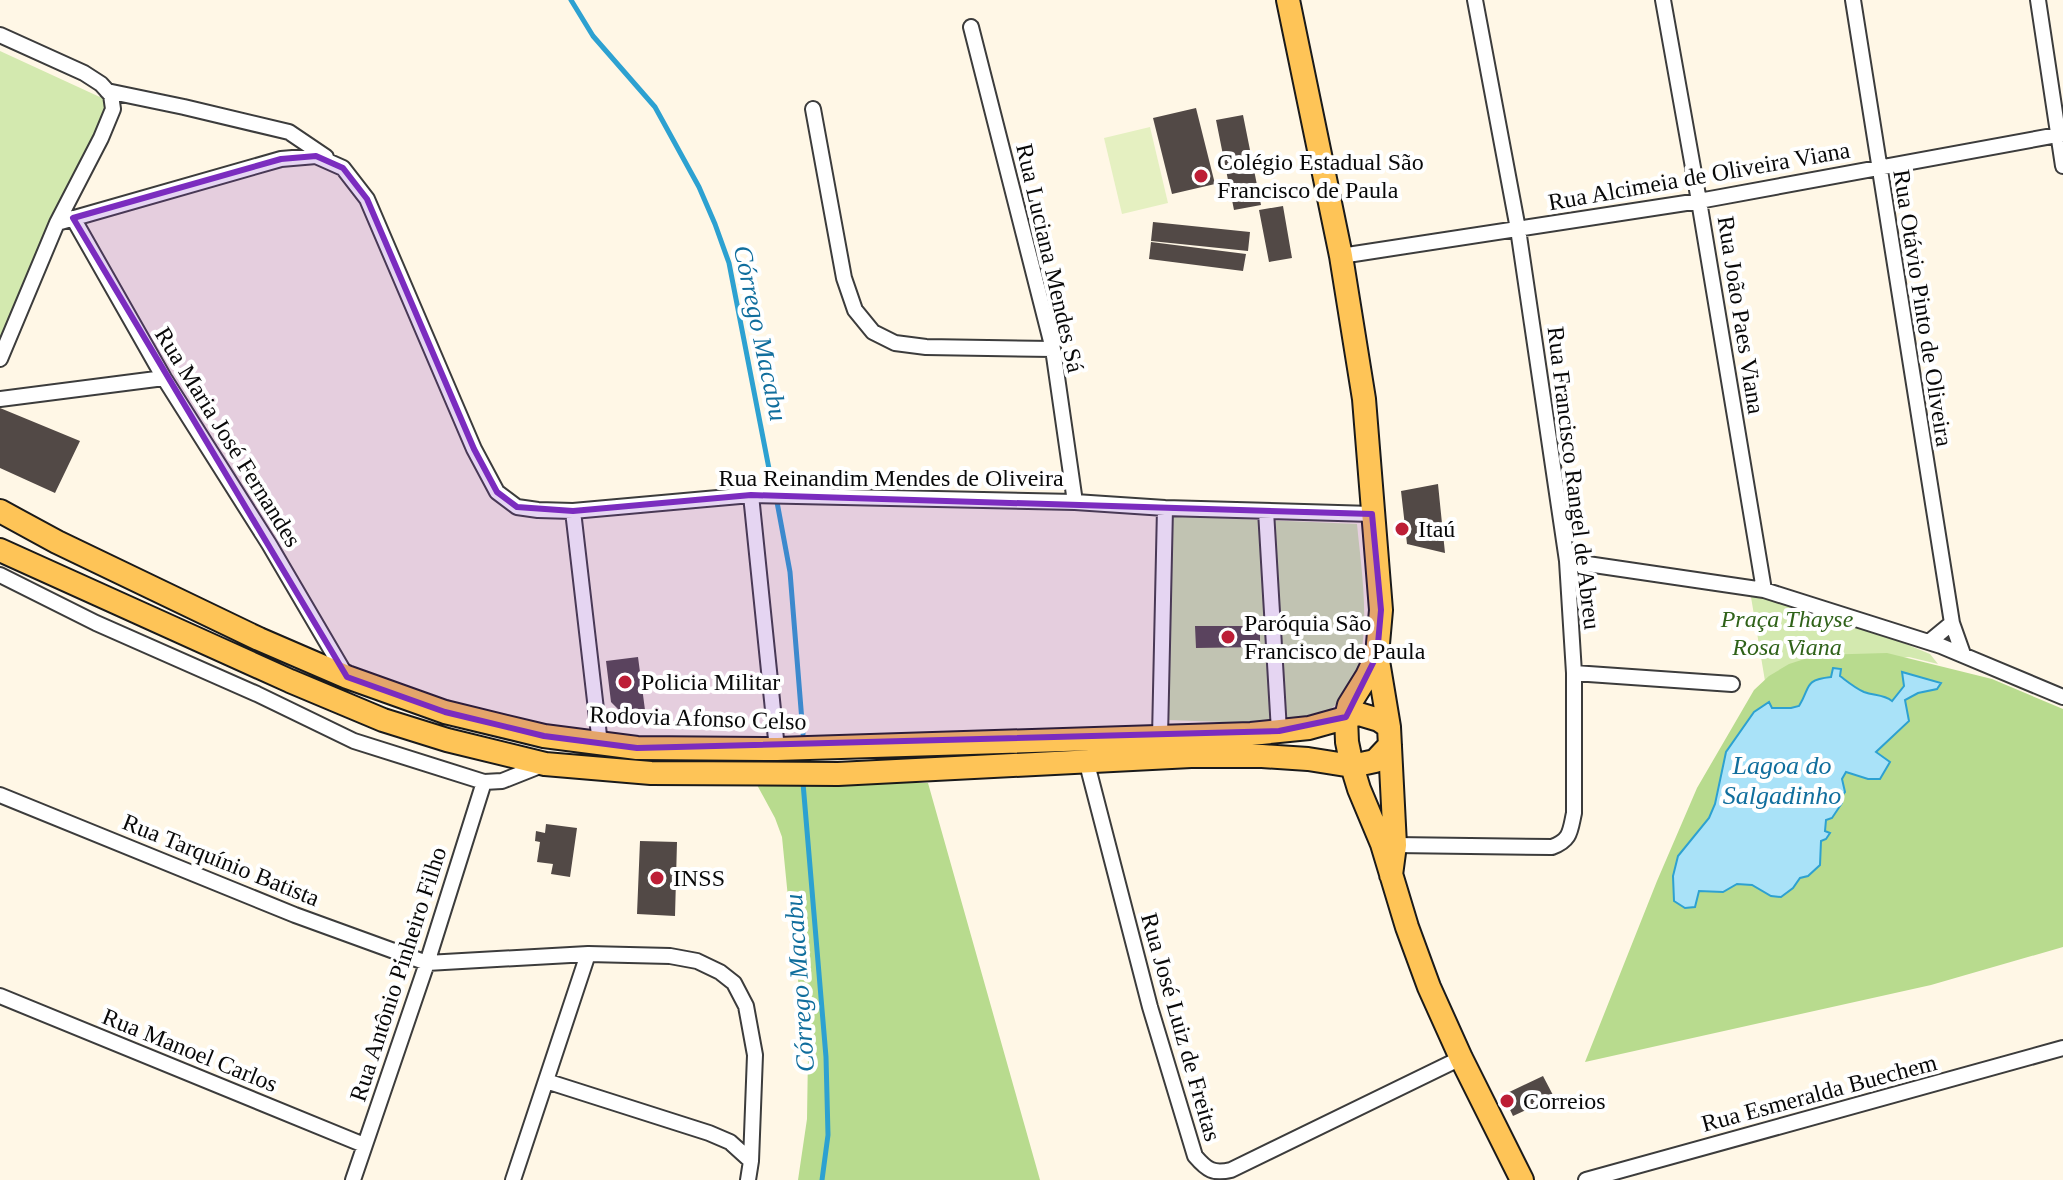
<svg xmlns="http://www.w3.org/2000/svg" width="2063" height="1180" viewBox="0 0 2063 1180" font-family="'Times New Roman',serif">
	<rect width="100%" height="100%" fill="#fff7e6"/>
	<!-- green -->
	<path fill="#d3e9af" d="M0 51 102 98 107 107 0 338Z
		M1171 516 1357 524C1363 591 1388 714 1289 724 1278 725 1265 723 1253 723 1224 722 1195 721 1167 720Z
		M1761 596 1865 627 1930 654 1938 664 1909 657 1780 670 1765 681 1751 597Z"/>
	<!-- forest -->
	<path fill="#b8db8e" d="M1887 653 1992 679 2063 709V947L1931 985 1585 1062 1657 881 1697 788 1754 690 1769 676 1789 664 1817 655Z
		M756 783H928L1040 1180H798L807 1119 808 1054 791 928 782 837 775 818Z"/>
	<!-- pitch -->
	<path fill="#e5f0c1" d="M1150 127 1168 203 1122 214 1104 138Z"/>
	<!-- water -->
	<path fill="#a9e2f8" stroke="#2da1d1" stroke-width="2" d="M1833 668 1841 669 1840 676C1848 682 1855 688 1864 692 1874 696 1883 694 1892 701L1904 686 1902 672 1941 683 1937 689 1918 693 1905 700 1909 721 1876 752 1890 762 1880 779H1868L1846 772 1842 779 1845 792 1840 798 1842 803 1832 818 1826 820 1825 831 1830 833 1826 839 1821 841 1820 865 1808 876 1800 878 1793 888 1781 897 1771 896 1752 885 1737 884 1723 892 1699 891 1695 907 1685 908 1674 901 1673 876 1678 856 1709 818 1715 804 1726 752 1754 712 1769 702 1772 708H1791L1799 706C1811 687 1803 680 1831 677Z"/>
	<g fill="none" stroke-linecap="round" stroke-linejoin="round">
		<!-- stream -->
		<path stroke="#2da1d1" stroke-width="5" d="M571 0 593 36 655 107 699 187 715 224 729 263 771 479
			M777 502 790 572 803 734
			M803 783 826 1057 828 1135 822 1180"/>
	</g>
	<!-- building -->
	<path fill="#524946" d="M1196 108 1215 184 1172 194 1153 118Z
		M1243 115 1261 205 1234 210 1216 120Z
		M1283 206 1292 258 1269 262 1259 210Z
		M1153 222 1250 232 1248 251 1151 241Z
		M1151 242 1246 254 1243 271 1149 259Z
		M0 408 80 441 55 493 0 468Z
		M1438 484 1445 553 1407 544 1401 491Z
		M1251 619H1260V647L1196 648 1195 626H1252Z
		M638 657 645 710 622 713 611 702 606 661Z
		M546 824 577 828 570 877 551 874 553 864 537 862 540 842 535 841 536 831 545 833Z
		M640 841 677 842 675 916 637 914Z
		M1543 1076 1554 1097 1513 1116 1503 1095Z"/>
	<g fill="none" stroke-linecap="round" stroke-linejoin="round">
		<!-- street casing -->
		<g stroke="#3c3c3c" stroke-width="18">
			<path id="street" d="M1663 0 1699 201 1764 590
				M1853 0 1952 623 1929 642
				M2038 0 2063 166
				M971 27 1053 349 1075 502
				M0 35 84 73 101 84 111 95 113 109 101 138 57 223 0 359
				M107 91 184 107 289 132 326 157
				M813 109 844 278 855 310 873 332 895 343 926 347 1053 349
				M73 218 164 378 269 544 347 677
				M57 223 281 159 316 156 343 168 367 199 474 449 497 492 517 507 538 510 573 511 751 495 1075 502 1165 508 1372 514
				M1341 256 1699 201 2063 134
				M0 399 164 378
				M751 495 777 749
				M573 511 600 744
				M1266 511 1279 731
				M1567 561 1764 590 1941 646 2063 697
				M0 575 96 623 257 694 354 741 484 782 502 781 545 764
				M1952 623 1963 654
				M1574 673 1732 684
				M1160 737 1165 508
				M1086 760 1150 1007 1195 1156C1207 1170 1213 1174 1231 1170L1461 1058
				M0 795 295 915 427 963 588 954 670 956 697 961 720 972 734 983 746 1006 755 1055 751 1161 748 1180
				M1395 845 1552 847C1571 840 1570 831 1574 813V673L1567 561 1518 229 1475 0
				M0 996 364 1145
				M546 1081 709 1133 730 1142 751 1161
				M353 1180 427 963 484 782
				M513 1180 588 954
				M1586 1180 2063 1048"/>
		</g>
		<!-- primary casing -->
		<g stroke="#1a1a1a" stroke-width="26">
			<path id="primary" d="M1288 0 1341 256 1364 399 1381 610 1377 655 1389 727 1395 845 1391 875
				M0 511 57 542 259 639 347 677 445 712 544 736 637 748 777 749 1251 734 1309 728 1359 714 1379 720 1389 727
				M0 550 290 681 383 720 447 740 545 764 651 773 838 774 1191 756H1262L1308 759 1352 766 1375 761 1390 745
				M1377 655 1367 676 1349 705 1346 717 1347 742 1352 766 1359 789 1382 844 1407 927 1429 987 1461 1058 1522 1180"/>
		</g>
		<!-- street -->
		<use href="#street" stroke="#fff" stroke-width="14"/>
		<!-- primary -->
		<use href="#primary" stroke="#fec457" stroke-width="22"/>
	</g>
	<!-- marked area -->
	<path fill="#7b2cbf" fill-opacity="0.2" stroke="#7b2cbf" stroke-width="6" stroke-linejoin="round" d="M316 156 343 168 367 199 474 449 497 492 517 507 573 511 751 495 1372 514 1381 610 1377 655 1346 717 1279 731 637 748 544 736 445 712 347 677 73 218 281 159Z"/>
	<!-- markers -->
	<g fill="#bd1e36" stroke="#fff" stroke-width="3">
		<circle cx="1201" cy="176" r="8"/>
		<circle cx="1402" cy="529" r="8"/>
		<circle cx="1228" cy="637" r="8"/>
		<circle cx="625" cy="682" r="8"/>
		<circle cx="657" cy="878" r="8"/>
		<circle cx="1507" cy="1101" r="8"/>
	</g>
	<g text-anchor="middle" stroke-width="8" stroke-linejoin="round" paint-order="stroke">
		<!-- poi labels -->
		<g font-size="24" fill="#090909" stroke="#fff" text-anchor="start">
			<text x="1217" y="170">Colégio Estadual São<tspan x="1217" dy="28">Francisco de Paula</tspan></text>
			<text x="1418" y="537">Itaú</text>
			<text x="1244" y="631">Paróquia São<tspan x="1244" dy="28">Francisco de Paula</tspan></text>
			<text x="641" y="690">Policia Militar</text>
			<text x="673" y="886">INSS</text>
			<text x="1523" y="1109">Correios</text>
		</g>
		<!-- street labels -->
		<g font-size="24" fill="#090909" stroke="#fff">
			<text transform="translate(1699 176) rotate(-10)" y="8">Rua Alcimeia de Oliveira Viana</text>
			<text transform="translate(1050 258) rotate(77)" y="8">Rua Luciana Mendes Sá</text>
			<text transform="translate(1923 308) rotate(81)" y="8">Rua Otávio Pinto de Oliveira</text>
			<text transform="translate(1741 315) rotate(81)" y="8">Rua João Paes Viana</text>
			<text transform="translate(228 437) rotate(58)" y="8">Rua Maria José Fernandes</text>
			<text x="891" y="486">Rua Reinandim Mendes de Oliveira</text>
			<text transform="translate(1574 478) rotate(83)" y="8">Rua Francisco Rangel de Abreu</text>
			<text transform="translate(698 718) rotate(2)" y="8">Rodovia Afonso Celso</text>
			<text transform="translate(221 860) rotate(22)" y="8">Rua Tarquínio Batista</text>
			<text transform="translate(398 974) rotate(-72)" y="8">Rua Antônio Pinheiro Filho</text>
			<text transform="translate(1181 1027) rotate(74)" y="8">Rua José Luiz de Freitas</text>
			<text transform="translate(190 1050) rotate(22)" y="8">Rua Manoel Carlos</text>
			<text transform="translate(1819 1093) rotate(-15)" y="8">Rua Esmeralda Buechem</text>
		</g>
		<!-- park labels -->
		<g font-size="24" font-style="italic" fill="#2f6219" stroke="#fff">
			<text x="1787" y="627">Praça Thayse<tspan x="1787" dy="28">Rosa Viana</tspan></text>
		</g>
		<!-- water labels -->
		<g font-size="26" font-style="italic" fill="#106e9d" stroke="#fff">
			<text transform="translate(761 333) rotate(78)" y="9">Córrego Macabu</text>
			<text x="1782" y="774">Lagoa do<tspan x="1782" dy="30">Salgadinho</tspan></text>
			<text transform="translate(799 983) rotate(-94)" y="9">Córrego Macabu</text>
		</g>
	</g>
</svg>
